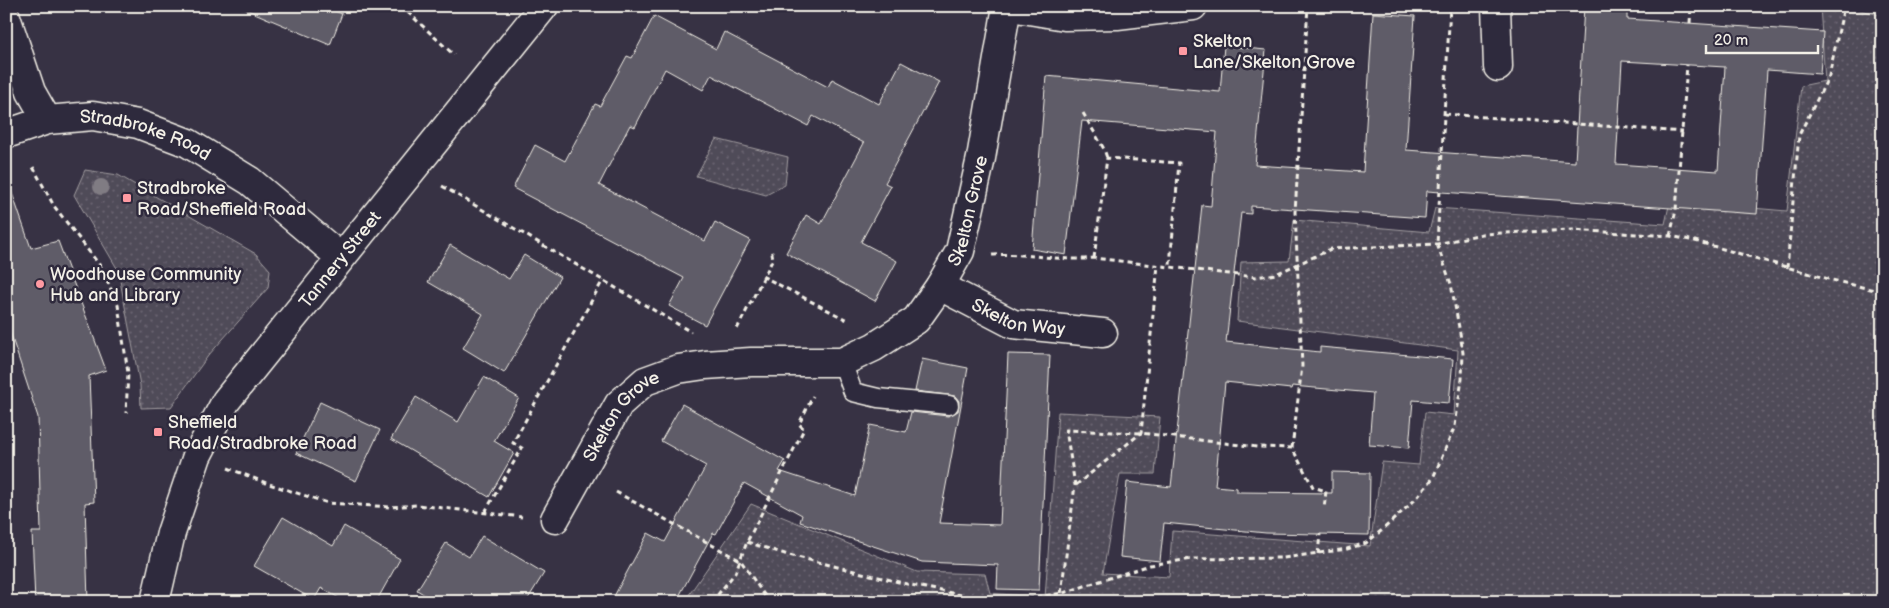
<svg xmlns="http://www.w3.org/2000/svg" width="1889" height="608" viewBox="0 0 1889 608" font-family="'Balsamiq Sans',sans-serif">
	<defs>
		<pattern id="grass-dots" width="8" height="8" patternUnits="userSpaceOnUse" patternTransform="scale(1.25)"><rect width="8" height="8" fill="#504b59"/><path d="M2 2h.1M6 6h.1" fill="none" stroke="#6a6571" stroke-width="1.8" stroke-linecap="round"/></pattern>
	</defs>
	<rect width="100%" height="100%" fill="#373244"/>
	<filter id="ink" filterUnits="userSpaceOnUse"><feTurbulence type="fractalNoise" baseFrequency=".02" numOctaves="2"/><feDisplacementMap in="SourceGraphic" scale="10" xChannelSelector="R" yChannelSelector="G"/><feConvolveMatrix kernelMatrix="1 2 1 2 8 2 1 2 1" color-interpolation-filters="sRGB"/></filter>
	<g filter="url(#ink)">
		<!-- grass -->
		<path fill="url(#grass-dots)" stroke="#a29ea0" d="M1820 6H1845L1883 16V602H684L751 504 917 572 985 574 990 593 1045 598 1058 412 1160 417 1155 474H1120L1103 573 1169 577 1172 531 1370 546 1382 462 1419 465 1425 412 1454 415 1458 350 1237 321 1241 262 1289 261 1294 220 1429 232 1435 208 1665 224 1670 201 1787 211 1801 86 1825 81Z
			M716 139 788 157 785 185 766 195 696 176Z
			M85 170 118 175 256 254 270 270 268 288 208 356 171 407 141 408 140 385 118 270 74 195Z"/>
		<!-- building -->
		<path fill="#5f5c67" stroke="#f4f1e8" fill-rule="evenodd" d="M238 6H323L342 14 330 45Z
			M1584 6H1627V19L1823 32 1820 74 1767 70 1757 214 1427 191 1425 218 1251 206V214L1241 213 1226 342 1320 352V347L1453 359 1449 403 1413 400 1409 448 1369 445 1373 393 1292 386 1291 389 1225 382 1215 486 1237 488V492L1332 493V472L1370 473 1369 535 1266 533 1164 523 1160 561 1120 557 1127 482 1171 487 1202 205 1211 206 1217 132 1082 121 1066 255 1032 249 1046 76 1220 92 1224 46 1266 50 1255 165 1363 172 1373 13 1415 16 1406 150 1575 162ZM1622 61 1725 67 1718 171 1616 164Z
			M654 16 716 49 724 32 828 87 832 79 879 104 901 62 939 82 885 183 891 186 861 242 897 261 875 301 786 253 806 215 821 224 864 143 813 116 808 126 711 75 703 90 665 69 635 127 630 125 599 185 705 241 715 222 750 240 705 325 669 306 684 278 513 188 535 145 565 161 595 104 600 106 627 56 632 58Z
			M11 190 31 248 58 241 106 370 89 376 94 502 85 503 88 602H35L32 532H41L38 417 6 320V191Z
			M450 245 509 279 524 255 560 277 504 373 463 348 483 314 428 282Z
			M1008 354 1050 355 1039 590 997 589 998 565 922 562 800 522 802 515 744 483 716 534 713 533 676 602H611L648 533 665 542 706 466 661 441 682 404 785 461 779 471 855 496 870 425 906 432 911 412 948 416 958 411 959 401 955 396 915 391 922 359 968 368 939 523 1000 525Z
			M484 377 519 398 494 441 514 453 489 497 391 439 416 397 458 422Z
			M320 402 380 430 356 481 296 453Z
			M283 517 333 546 344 526 400 559 376 602H346L321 588 314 600 254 566Z
			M482 536 544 573 526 602H436L417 590 446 543 469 557Z"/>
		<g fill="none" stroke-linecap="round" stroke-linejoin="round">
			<!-- lane casing -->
			<g stroke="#f4f1e8" stroke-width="21">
				<path id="lane" d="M842 362 853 392 878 398 949 405"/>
			</g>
			<!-- street casing -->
			<g stroke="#f4f1e8" stroke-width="31">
				<g id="street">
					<path d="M1006 6 1065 16 1117 15 1193 6"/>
					<path d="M1496 6 1498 67"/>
					<path d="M6 17 31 92 47 120"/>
					<path id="s1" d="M940 286 1013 324 1103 333"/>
					<path id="s2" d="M555 519 619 404 645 381 678 369 705 365 751 362H842L874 347 916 320 940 286 960 251 981 158 1007 6"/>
				</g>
			</g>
			<!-- secondary casing -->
			<g stroke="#f4f1e8" stroke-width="31">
				<g id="secondary">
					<path id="s3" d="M6 134 47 120 93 116 138 124 188 143 250 181 340 257"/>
					<path id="s4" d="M155 602 171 533 197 456 226 401 544 6"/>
				</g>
			</g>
			<!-- path -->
			<path stroke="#f4f1e8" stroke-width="3" stroke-dasharray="5 4" stroke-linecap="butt" d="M401 6 454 55
				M1690 23 1691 6
				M1083 113 1104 149 1107 158
				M1445 114 1683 132
				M33 167 54 206 101 267 118 305 128 373 126 413
				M442 186 691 332
				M1670 236 1676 210 1687 65
				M992 255C1026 252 1060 262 1094 258L1255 277 1276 274 1331 249 1437 244 1482 234 1572 230 1670 236 1695 241 1832 280 1883 292
				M1094 258 1107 158 1179 163 1170 265
				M1787 268 1799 135 1829 76 1844 6
				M762 276 849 321
				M737 329 773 259 771 248
				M1292 448 1302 366 1295 212 1308 6
				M228 468 266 483 328 503 390 507 417 505 522 517
				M1076 485 1141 433 1158 265
				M616 492 741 561 769 602
				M485 512 522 448 513 443 603 280
				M747 542 785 554 911 585 971 597 1017 600 1063 593 1150 565 1191 559 1283 558 1347 549 1366 543 1381 531 1416 499 1433 478 1455 426 1462 379 1463 353 1460 333 1451 284 1437 244 1450 6
				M1318 554 1320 534
				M712 602 735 573 747 542 804 429 799 424 813 396
				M1060 602 1075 485 1066 430 1141 433 1257 447 1292 448 1313 487 1326 491 1324 509"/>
			<!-- lane -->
			<use href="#lane" stroke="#2f2a3d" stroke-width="18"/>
			<!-- street -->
			<use href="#street" stroke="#2f2a3d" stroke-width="28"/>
			<!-- secondary -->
			<use href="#secondary" stroke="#2f2a3d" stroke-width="28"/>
		</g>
		<!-- trees -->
		<circle fill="#807b83" cx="101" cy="187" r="8"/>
	</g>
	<!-- markers -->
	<g fill="#ff9aa2" stroke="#2f2a3d" stroke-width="2">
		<rect x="1178" y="46" width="10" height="10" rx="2.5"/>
		<rect x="122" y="193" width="10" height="10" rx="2.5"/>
		<circle cx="40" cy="284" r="5"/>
		<rect x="153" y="427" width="10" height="10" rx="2.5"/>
	</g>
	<g text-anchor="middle" stroke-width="5" stroke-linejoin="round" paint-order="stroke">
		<!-- poi labels -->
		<g font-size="18" fill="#f4f1e8" stroke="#2f2a3d" text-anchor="start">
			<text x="1193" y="47">Skelton<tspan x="1193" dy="21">Lane/Skelton Grove</tspan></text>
			<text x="137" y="194">Stradbroke<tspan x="137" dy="21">Road/Sheffield Road</tspan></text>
			<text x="50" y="280">Woodhouse Community<tspan x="50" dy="21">Hub and Library</tspan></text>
			<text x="168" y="428">Sheffield<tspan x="168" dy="21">Road/Stradbroke Road</tspan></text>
		</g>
		<!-- street labels -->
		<g font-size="18" fill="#f4f1e8" stroke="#2f2a3d">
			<text dy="6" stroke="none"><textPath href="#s3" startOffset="145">Stradbroke Road</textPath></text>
			<text dy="6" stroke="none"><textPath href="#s2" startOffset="574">Skelton Grove</textPath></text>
			<text dy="6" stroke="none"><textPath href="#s4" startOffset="396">Tannery Street</textPath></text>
			<text dy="6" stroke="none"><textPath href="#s1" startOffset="86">Skelton Way</textPath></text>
			<text dy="6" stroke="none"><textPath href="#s2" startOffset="124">Skelton Grove</textPath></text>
		</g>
	</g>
	<!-- margin -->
	<rect width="1889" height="608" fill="none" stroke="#2f2a3d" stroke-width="25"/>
	<rect x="12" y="12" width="1864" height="583" fill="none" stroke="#f4f1e8" stroke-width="2" filter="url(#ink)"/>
	<!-- scale -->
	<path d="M1706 45v8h112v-8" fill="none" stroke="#f4f1e8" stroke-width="2.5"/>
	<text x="1714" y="45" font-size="15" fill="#f4f1e8" stroke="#2f2a3d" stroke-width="4" paint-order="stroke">20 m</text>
</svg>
